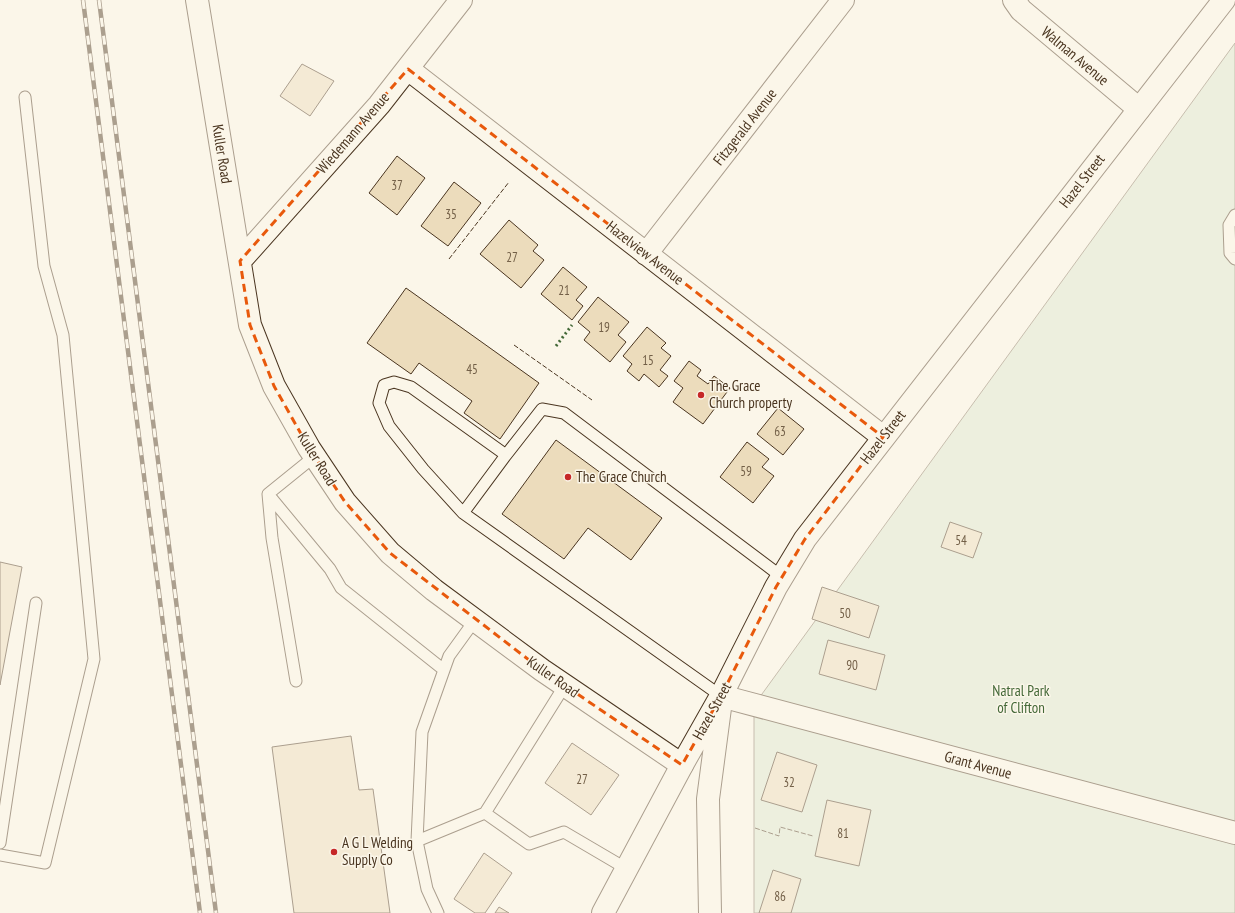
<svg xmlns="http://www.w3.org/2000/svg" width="1235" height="913" viewBox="0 0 1235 913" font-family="'PT Sans Narrow',sans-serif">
	<rect width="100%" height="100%" fill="#fbf6e9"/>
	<!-- green -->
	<path fill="#dce7d0" stroke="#887966" d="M1235 43V913H754V705Z"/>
	<!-- building -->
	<path fill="#ecdcbc" stroke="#4a3520" d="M302 64 334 81 310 116 280 96Z
		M397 156 425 178 397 215 369 193Z
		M454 182 481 203 448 246 421 226Z
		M509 220 538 245 533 251 544 260 521 288 480 254Z
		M563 267 587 287 576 300 583 306 572 320 541 294Z
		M406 288 539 383 500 439 464 413 472 401 419 363 411 374 367 343Z
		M598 297 629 322 618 335 626 342 610 362 584 340 590 332 578 322Z
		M647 327 666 343 661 348 671 356 660 370 668 376 659 387 644 374 639 381 627 371 632 364 623 356Z
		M689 361 701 370 697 376 708 384 714 376 730 388 703 424 673 402 683 388 674 381Z
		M778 408 804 429 783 455 757 434Z
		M556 440 662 518 631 560 588 528 564 559 502 514Z
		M747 442 769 459 762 467 774 476 753 503 720 477Z
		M950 522 982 533 973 558 941 547Z
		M0 562 22 567 0 685Z
		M822 587 879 606 869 638 812 619Z
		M828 640 885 655 876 690 819 674Z
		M351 736 359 790 373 789 390 913H294L272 747Z
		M572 743 619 775 591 815 545 783Z
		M777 752 817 765 802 812 761 800Z
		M827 800 871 810 859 866 815 856Z
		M484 853 512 873 485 913H475L454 899Z
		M773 870 801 879 791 913H759Z
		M499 907 509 913H495Z"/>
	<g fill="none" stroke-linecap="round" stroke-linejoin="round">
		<!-- lane casing -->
		<g stroke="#4a3520" stroke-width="13">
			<path id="lane" d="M1235 215 1229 225 1230 253 1235 259
				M268 494 330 569 341 588 444 670 449 656 475 620
				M463 513 506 455
				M296 681 272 538 268 494 315 456
				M721 696 463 513 423 469 389 426 379 403 384 385 394 382 411 387 506 455 542 409 564 413 782 577
				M485 813 529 844 564 832 627 869
				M417 841 485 813 565 685
				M0 843 36 603
				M0 855 45 863 94 659 63 335 44 266 25 97
				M438 913 427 889 417 841 422 732 444 670"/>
		</g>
		<!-- street casing -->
		<g stroke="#4a3520" stroke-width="24">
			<path id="street" d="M197 0 250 325 274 386 309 448 345 502 390 553 434 590 542 670 682 765
				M1014 0 1021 10 1139 109
				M408 69 883 437
				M646 254 843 0
				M240 261 379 105 461 0
				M721 696 1235 833"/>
		</g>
		<!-- secondary casing -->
		<g stroke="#4a3520" stroke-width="24">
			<path id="secondary" d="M603 913 682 765 721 696 776 587 805 539 1224 0
				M710 913 708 799 720 708"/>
		</g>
		<!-- lane -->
		<use href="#lane" stroke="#fbf6e9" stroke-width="11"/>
		<!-- street -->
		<use href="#street" stroke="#fbf6e9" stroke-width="22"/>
		<!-- secondary -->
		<use href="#secondary" stroke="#fbf6e9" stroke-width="22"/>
		<!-- rail casing -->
		<g stroke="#4a3520" stroke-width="4.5">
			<path id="rail" d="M83 0 200 913
				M99 0 216 913"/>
		</g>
		<!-- rail -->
		<use href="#rail" stroke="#fbf6e9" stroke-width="3" stroke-dasharray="9" stroke-linecap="butt"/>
		<!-- hedge -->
		<path stroke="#436837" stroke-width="3" stroke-dasharray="2 3" stroke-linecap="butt" d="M556 346 572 325"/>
		<!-- fence -->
		<path stroke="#4a3520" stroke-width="1" stroke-dasharray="5 2" stroke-linecap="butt" d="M449 259 509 182
			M514 345 592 400
			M755 828 779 836 780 827 813 836"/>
	</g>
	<!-- marked area -->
	<path d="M0 0H1235V913H0ZM408 69 883 437 805 539 776 587 721 696 682 765 542 670 390 553 345 502 309 448 274 386 250 325 240 261Z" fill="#fbf6e9" fill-opacity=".55" fill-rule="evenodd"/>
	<path fill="none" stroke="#e8590c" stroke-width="3" stroke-dasharray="8 5" stroke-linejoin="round" d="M408 69 883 437 805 539 776 587 721 696 682 765 542 670 390 553 345 502 309 448 274 386 250 325 240 261Z"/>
	<!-- markers -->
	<g fill="#c62828" stroke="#fbf6e9" stroke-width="1.5">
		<circle cx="701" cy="395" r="4"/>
		<circle cx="568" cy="477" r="4"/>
		<circle cx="334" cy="852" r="4"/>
	</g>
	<g text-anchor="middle" stroke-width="3" stroke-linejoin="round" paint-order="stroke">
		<!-- number labels -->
		<g font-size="13" fill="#725f47">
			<text x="397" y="190">37</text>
			<text x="451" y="219">35</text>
			<text x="512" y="262">27</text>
			<text x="564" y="295">21</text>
			<text x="604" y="332">19</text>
			<text x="648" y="365">15</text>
			<text x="472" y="374">45</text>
			<text x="780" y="436">63</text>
			<text x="746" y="476">59</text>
			<text x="961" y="545">54</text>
			<text x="845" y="618">50</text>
			<text x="852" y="670">90</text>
			<text x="582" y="784">27</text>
			<text x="789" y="787">32</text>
			<text x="843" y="838">81</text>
			<text x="780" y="901">86</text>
		</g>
		<!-- street labels -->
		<g font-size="15" fill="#4a3520" stroke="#fbf6e9">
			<text transform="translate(1075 56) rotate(40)" y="5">Walman Avenue</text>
			<text transform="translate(745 127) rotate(-52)" y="5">Fitzgerald Avenue</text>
			<text transform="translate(353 133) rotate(-49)" y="5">Wiedemann Avenue</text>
			<text transform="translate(222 154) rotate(81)" y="5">Kuller Road</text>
			<text transform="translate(1082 181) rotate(-52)" y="5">Hazel Street</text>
			<text transform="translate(645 253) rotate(38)" y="5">Hazelview Avenue</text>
			<text transform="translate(883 437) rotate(-52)" y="5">Hazel Street</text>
			<text transform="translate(317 459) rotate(58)" y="5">Kuller Road</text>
			<text transform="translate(553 677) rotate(35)" y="5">Kuller Road</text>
			<text transform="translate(712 711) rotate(-61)" y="5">Hazel Street</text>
			<text transform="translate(978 765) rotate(15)" y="5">Grant Avenue</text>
		</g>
		<!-- poi labels -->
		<g font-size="15" fill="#4a3520" stroke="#fbf6e9" text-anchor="start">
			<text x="709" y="391">The Grace<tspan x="709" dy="17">Church property</tspan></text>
			<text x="576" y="482">The Grace Church</text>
			<text x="342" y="848">A G L Welding<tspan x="342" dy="17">Supply Co</tspan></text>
		</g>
		<!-- park labels -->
		<g font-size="15" fill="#436837" stroke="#fbf6e9">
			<text x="1021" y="696">Natral Park<tspan x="1021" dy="17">of Clifton</tspan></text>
		</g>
	</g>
</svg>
